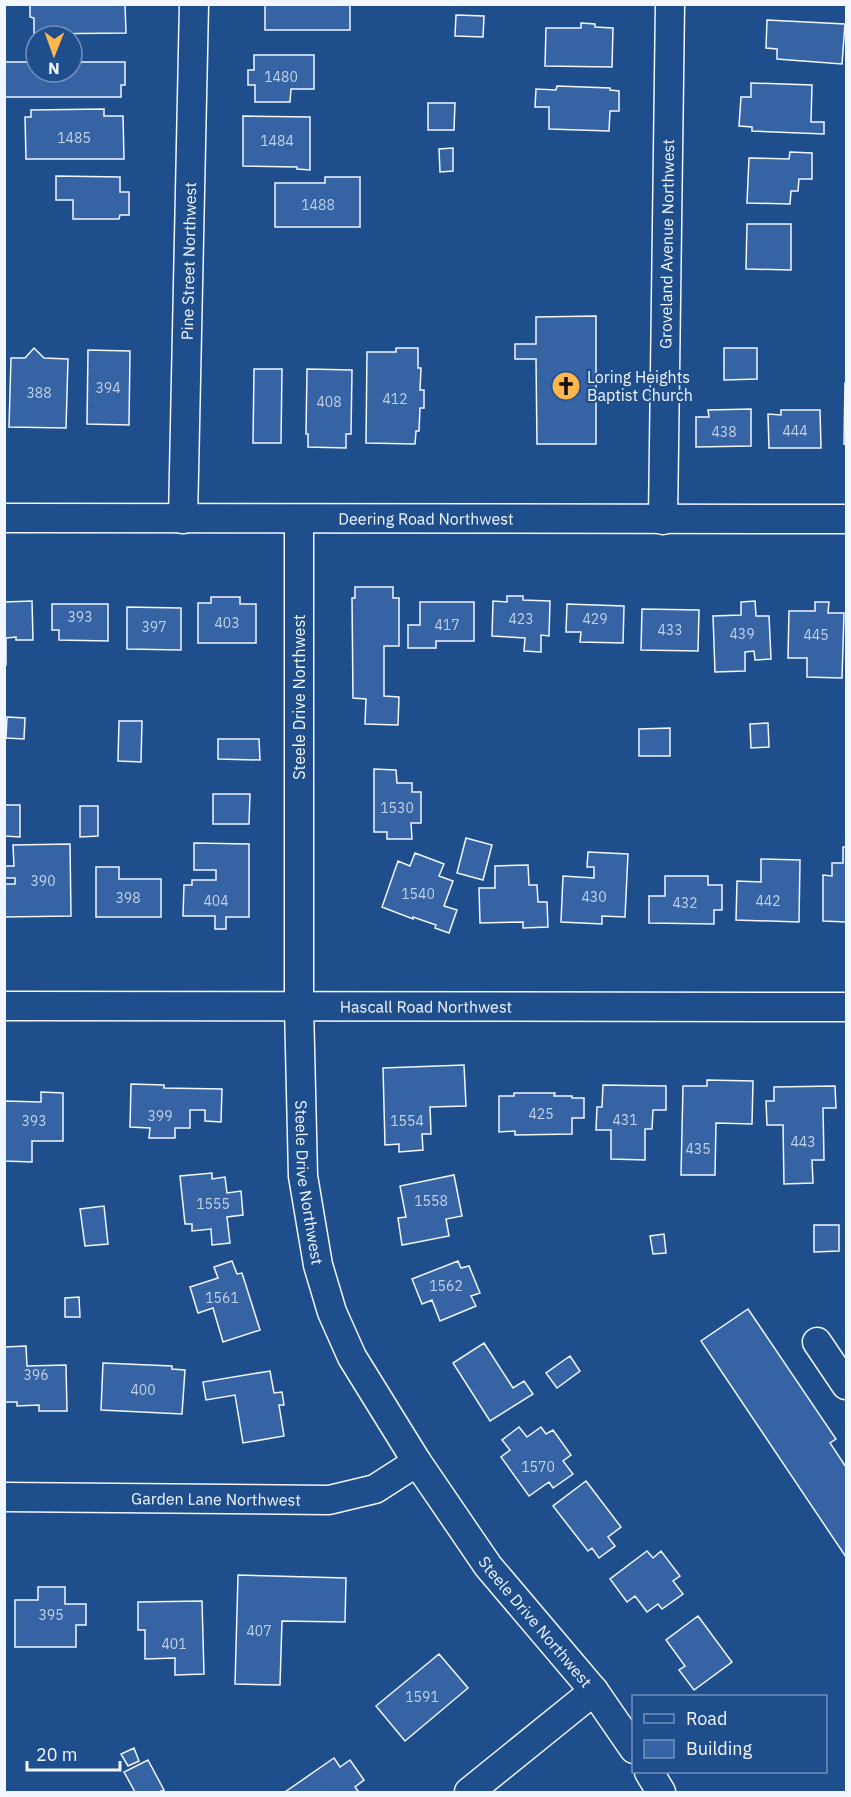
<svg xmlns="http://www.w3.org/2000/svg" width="851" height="1797" viewBox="0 0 851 1797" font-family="'IBM Plex Sans',sans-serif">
	<rect width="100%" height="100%" fill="#1f4e8c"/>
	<!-- building -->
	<path fill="#3563a3" stroke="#f2f6ff" stroke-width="1.5" d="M30 4H125L126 33 34 34V18L30 17Z
		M265 4H350V30H265Z
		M456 15 484 16 483 37 455 36Z
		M767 20 845 24 842 64 777 59V49L766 48Z
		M581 23 595 24V27L613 28 612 67 545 66 546 28H581Z
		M254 55H314V89H291L290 102H255V85H248V70H254Z
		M5 62H36V72H72V62H125V85H121V97H5Z
		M751 83 812 85 811 122H824V134L752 131V127L739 126 741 97H751Z
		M557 86 610 88V90L619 91V111H610L609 131 549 129V107H535L536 89 556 90Z
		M428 103H455L454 130H428Z
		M104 109V116H123L124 159H26L25 117H31V110Z
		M243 116 310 117V170L297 169V167L243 166Z
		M453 148V171L440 172 439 149Z
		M790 152 812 153V179H799L798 191H791L790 204 747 203 749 158 789 159Z
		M56 176 120 177V192H129V215H120L119 219H73V200H56Z
		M325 177H360V227H275V183H325Z
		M747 224H791V270L746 269Z
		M596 316V444H537L536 359H515V344H536V317Z
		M34 348 44 358 68 359 66 428 9 427 11 358H25Z
		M396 348H418V368H421L420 390H424V408H420L419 431H416L415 444 366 443 367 352H396Z
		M724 348H757V379L724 380Z
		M88 350 130 351 129 425 87 424Z
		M254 369H282L281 443H253Z
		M307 369 352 370 351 434H346V448L308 447V434H306Z
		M845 383H846V445L844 444Z
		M751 409V446L696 447V417H709L708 410Z
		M781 410H820L821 448H769L768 414 781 415Z
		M355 587H393V598H399V646H384V696L399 697 398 725 365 724 366 699 353 698 352 598H355Z
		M507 596H523V600L550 601 549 636 541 635V652L524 651 525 638 492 636 493 601 507 602Z
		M211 597H240V604H256V643H198V603H211Z
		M32 601 33 640H16V637L6 638V665H4V602Z
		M755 601 756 616H769L771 659 755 660 754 651 745 652V671L715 672 713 616 741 615V602Z
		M420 602H474V641H436V648H408V625H420Z
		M815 602H829L828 613H844L842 678 807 677V658H788L789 611H815Z
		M52 604H108V641L59 640V630H52Z
		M567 604 624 606 623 643 580 642 581 632H566Z
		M127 607 181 608V650L127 649Z
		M642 609 699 610 698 651 641 650Z
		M7 717 25 718 24 739 6 738Z
		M119 721H142L141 762 118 761Z
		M768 723 769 747 751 748 750 724Z
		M670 728V756H639V729Z
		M218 739H259L260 760 218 759Z
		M374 769 396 770 397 783H412V792H421V823H411L412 839H387V832H374Z
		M213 794H250L249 824H213Z
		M4 805H20V837L4 836Z
		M80 806H98V836L80 837Z
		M466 838 492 845 483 880 457 873Z
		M194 843 249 844V917H226V929H215V916H183L184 885H192V880H216V870H194Z
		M70 844 71 916 4 917V884H15V878H5V866H14L13 845Z
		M843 847H846V922L823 921V875L832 876V863H843Z
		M588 852 628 854 625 917 602 916V924L561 922 563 876 594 878V867H587Z
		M415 853 444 864 439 876 453 881 444 906 457 910 449 933 435 928 436 925 413 917V919L382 907 398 861 410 866Z
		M761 859 800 860 799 922 736 920 737 881 761 882Z
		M528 865 529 885H537L538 902H547L548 927 523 928V922L480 923 479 888H495V866Z
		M96 867H119V879H161V917H96Z
		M665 876H708V885H722V910H714V924L649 923V896H665Z
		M464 1065 466 1106 430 1107 431 1134H422L423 1150 399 1152V1144L385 1145 383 1068Z
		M707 1080 753 1081 752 1124 716 1123 715 1175H681L683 1086H707Z
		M131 1084 164 1085V1088L222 1089 221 1122 205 1121V1110H190V1128H175V1138H149L150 1128 130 1127Z
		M603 1085 666 1086V1110H653L652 1129H645V1160L611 1159V1130H596L597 1107H602Z
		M835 1086 836 1108H823L824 1160H812L813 1183 784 1184 783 1125H767L766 1101H774V1087Z
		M41 1092 63 1093V1141H32V1162L4 1161V1101L41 1102Z
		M514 1093H555L554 1096H572V1098H584V1118H572V1134L515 1135V1131L499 1132V1096H514Z
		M212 1173V1179L225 1177 227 1193 241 1191 243 1215 227 1217 230 1243 212 1245 211 1229 192 1231V1224H185L180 1176Z
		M454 1175 462 1216 446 1219 449 1236 402 1245 398 1218 406 1217 400 1186Z
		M104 1206 108 1244 85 1246 80 1209Z
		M814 1225H839V1251L814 1252Z
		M664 1234 666 1253 653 1254 650 1236Z
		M232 1261 237 1274 242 1273 260 1330 223 1342 213 1308 198 1313 190 1287 218 1278 214 1267Z
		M458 1261 461 1268 469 1266 480 1293 471 1296 476 1306 440 1321 432 1300 422 1304 412 1279Z
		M79 1297 80 1317H65V1298Z
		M748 1309 836 1439 830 1443 846 1467V1557L701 1341Z
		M484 1343 513 1388 524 1381 533 1394 490 1421 453 1363Z
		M26 1346 27 1366 66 1365 67 1411H39V1405L17 1406V1402H4V1347Z
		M570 1356 580 1371 557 1388 546 1373Z
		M103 1363 172 1366V1369L185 1370 182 1414 101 1410Z
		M270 1371 274 1393 282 1392 284 1405H279L284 1436 243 1443 235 1395 206 1400 203 1382Z
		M519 1427 527 1437 541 1427 546 1434 553 1430 571 1455 563 1461 573 1474 553 1488 549 1482 529 1496 501 1457 510 1450 502 1440Z
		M586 1481 621 1527 608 1537 615 1546 599 1558 592 1548 588 1551 553 1506Z
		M647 1551 653 1558 661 1551 680 1576 673 1581 683 1594 662 1609 658 1604 647 1612 635 1596 627 1602 610 1579Z
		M238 1575 346 1578 345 1622 282 1621 280 1685 235 1684Z
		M38 1587H65V1604H86V1625H76V1647H15V1600H38Z
		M202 1601 204 1674 175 1675V1658L145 1659V1630H138V1602Z
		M698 1616 732 1662 694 1690 679 1670 685 1666 666 1640Z
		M439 1654 468 1688 405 1741 376 1706Z
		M134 1748 139 1761 128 1766 121 1754Z
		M334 1758 340 1767 350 1760 364 1780 355 1787 358 1791 356 1792H285Z
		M148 1760 164 1790 159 1792H135L124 1772Z"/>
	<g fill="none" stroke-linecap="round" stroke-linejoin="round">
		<!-- minor casing -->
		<g stroke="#f2f6ff" stroke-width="31">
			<g id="minor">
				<path id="s1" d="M4 518 846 519"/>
				<path id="s2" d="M183 519 194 4"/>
				<path id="s3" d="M299 519V1006L303 1176 318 1265 332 1312 352 1357 417 1462 488 1566 594 1691 634 1749"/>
				<path id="s4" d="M663 520 670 4"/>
				<path id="s5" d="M4 1006 846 1007"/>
				<path d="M817 1342 846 1385"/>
				<path id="s6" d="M4 1497 329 1500 375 1489 417 1462"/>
				<path d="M649 1772 661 1792"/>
				<path d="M469 1792 594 1691"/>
			</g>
		</g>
		<!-- minor -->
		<use href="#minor" stroke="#1f4e8c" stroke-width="28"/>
	</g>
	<!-- icons -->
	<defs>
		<g id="church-disc" transform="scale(1.5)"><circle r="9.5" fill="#ffb74d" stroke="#1f4e8c"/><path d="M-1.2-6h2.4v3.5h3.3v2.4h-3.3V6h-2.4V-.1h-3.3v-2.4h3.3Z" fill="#111"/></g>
	</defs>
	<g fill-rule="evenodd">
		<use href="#church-disc" x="566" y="386"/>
	</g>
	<g text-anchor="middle" stroke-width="4.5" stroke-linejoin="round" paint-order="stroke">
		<!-- number labels -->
		<g font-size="14" fill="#c3d1e8">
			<text x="281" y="82">1480</text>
			<text x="74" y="143">1485</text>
			<text x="277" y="146">1484</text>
			<text x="318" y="210">1488</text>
			<text x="108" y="393">394</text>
			<text x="39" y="398">388</text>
			<text x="395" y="404">412</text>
			<text x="329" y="407">408</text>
			<text x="795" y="436">444</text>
			<text x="724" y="437">438</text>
			<text x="80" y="622">393</text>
			<text x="521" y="624">423</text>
			<text x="595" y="624">429</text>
			<text x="227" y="628">403</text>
			<text x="447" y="630">417</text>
			<text x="154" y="632">397</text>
			<text x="670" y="635">433</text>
			<text x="742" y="639">439</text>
			<text x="816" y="640">445</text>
			<text x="397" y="813">1530</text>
			<text x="43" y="886">390</text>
			<text x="418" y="899">1540</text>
			<text x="594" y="902">430</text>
			<text x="128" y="903">398</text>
			<text x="216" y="906">404</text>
			<text x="768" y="906">442</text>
			<text x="685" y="908">432</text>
			<text x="541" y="1119">425</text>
			<text x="160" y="1121">399</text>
			<text x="625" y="1125">431</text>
			<text x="34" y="1126">393</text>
			<text x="407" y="1126">1554</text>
			<text x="803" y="1147">443</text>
			<text x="698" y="1154">435</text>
			<text x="431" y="1206">1558</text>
			<text x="213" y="1209">1555</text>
			<text x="446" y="1291">1562</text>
			<text x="222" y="1303">1561</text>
			<text x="36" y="1380">396</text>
			<text x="143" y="1395">400</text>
			<text x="538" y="1472">1570</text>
			<text x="51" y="1620">395</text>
			<text x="259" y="1636">407</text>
			<text x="174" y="1649">401</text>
			<text x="422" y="1702">1591</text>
		</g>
		<!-- street labels -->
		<g font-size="16" fill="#f2f6ff" stroke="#1f4e8c">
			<text dy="6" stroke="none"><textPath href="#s4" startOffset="276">Groveland Avenue Northwest</textPath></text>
			<text dy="6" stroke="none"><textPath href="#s2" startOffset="258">Pine Street Northwest</textPath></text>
			<text dy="6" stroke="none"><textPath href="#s1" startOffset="422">Deering Road Northwest</textPath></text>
			<text transform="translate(299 697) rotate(-90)" y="6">Steele Drive Northwest</text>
			<text dy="6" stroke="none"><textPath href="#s5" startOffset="422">Hascall Road Northwest</textPath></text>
			<text dy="6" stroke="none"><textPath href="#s3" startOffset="664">Steele Drive Northwest</textPath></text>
			<text dy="6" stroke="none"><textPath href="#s6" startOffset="212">Garden Lane Northwest</textPath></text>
			<text dy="6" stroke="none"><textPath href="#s3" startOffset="1168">Steele Drive Northwest</textPath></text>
		</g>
		<!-- poi labels -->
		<g font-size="16" fill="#f2f6ff" stroke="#1f4e8c" text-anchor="start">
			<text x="587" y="383">Loring Heights<tspan x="587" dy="18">Baptist Church</tspan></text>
		</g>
	</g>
	<!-- border -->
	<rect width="851" height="1797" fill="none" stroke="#f2f6ff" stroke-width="12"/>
	<!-- legend -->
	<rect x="632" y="1695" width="195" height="78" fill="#1f4e8c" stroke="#7391ba" stroke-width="1.5"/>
	<rect x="644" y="1714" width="30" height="9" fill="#1f4e8c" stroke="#7391ba" stroke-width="1.5"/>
	<text x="686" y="1725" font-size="18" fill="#f2f6ff">Road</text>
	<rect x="644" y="1740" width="30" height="18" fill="#3563a3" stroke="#7391ba" stroke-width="1.5"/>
	<text x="686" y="1755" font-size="18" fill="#f2f6ff">Building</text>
	<!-- north arrow -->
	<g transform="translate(54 54) rotate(181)"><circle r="28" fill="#1f4e8c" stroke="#7391ba" stroke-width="1.5"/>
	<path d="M0-4.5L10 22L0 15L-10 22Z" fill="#ffb74d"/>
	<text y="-9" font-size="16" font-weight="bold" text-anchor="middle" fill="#f2f6ff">N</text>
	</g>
	<!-- scale -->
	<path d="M27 1761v9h93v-9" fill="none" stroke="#f2f6ff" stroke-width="3"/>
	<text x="36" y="1761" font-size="18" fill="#f2f6ff" stroke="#1f4e8c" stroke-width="4.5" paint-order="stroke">20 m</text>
</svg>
